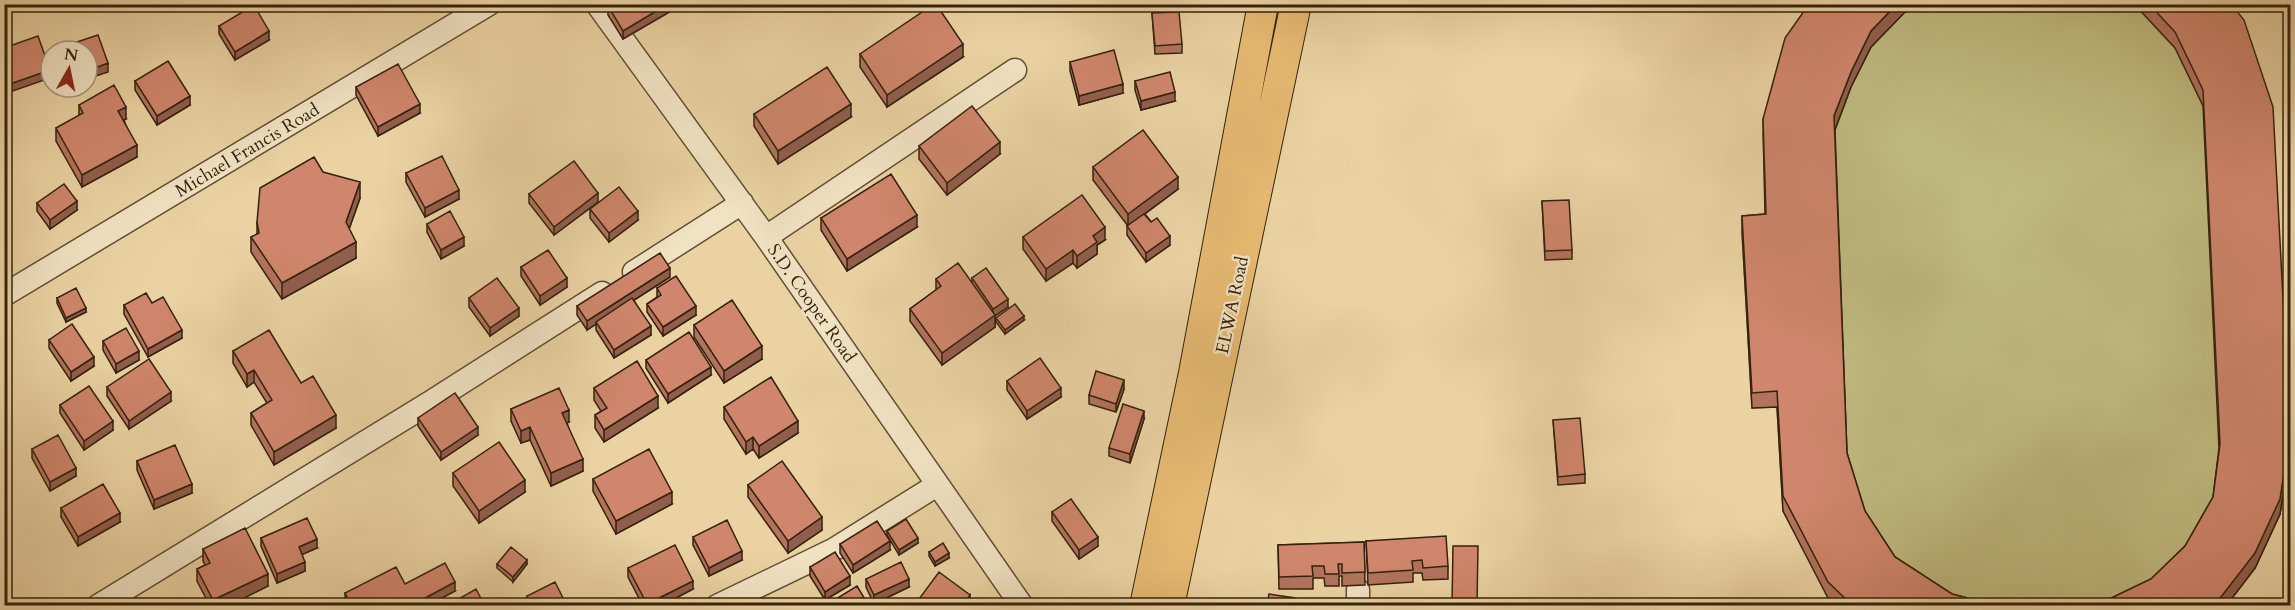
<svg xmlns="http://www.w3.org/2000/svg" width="2295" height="610" viewBox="0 0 2295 610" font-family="Cardo,serif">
	<rect width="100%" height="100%" fill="#ead2a2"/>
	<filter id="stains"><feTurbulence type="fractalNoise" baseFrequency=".00333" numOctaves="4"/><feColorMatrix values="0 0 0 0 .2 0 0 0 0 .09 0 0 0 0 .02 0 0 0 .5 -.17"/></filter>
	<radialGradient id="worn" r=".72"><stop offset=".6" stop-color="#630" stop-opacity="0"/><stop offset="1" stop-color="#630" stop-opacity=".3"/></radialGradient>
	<!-- green -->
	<path fill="#bfb97f" stroke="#7a6e46" stroke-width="1.5" d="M1820 5H2218L2290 448 2280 514 2255 568 2226 605H1837L1783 511 1777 407 1752 408 1742 231 1766 230 1763 134 1785 53Z"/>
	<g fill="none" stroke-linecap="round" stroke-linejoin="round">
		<!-- minor casing -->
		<g stroke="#624e32" stroke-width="25">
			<path id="minor" d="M597 4 766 237 1022 606
				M766 237 1015 70
				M634 272 742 203
				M4 295 489 4
				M1358 590V606
				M98 606 431 402 602 293
				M717 606 833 550 937 485"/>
		</g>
		<!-- major casing -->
		<g stroke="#35220d" stroke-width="32">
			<path id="major" d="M1145 606 1194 373 1263 4
				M1169 606 1296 4"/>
		</g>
		<!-- minor -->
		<use href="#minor" stroke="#f1e2c3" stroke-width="22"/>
		<!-- major -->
		<use href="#major" stroke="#e5b971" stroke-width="30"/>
	</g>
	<!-- wall -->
	<path fill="#b2735d" stroke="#35220d" stroke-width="1.5" d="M671 4V11L623 39 608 15V6Z
		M2134 4H2231L2290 427V448L2280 514 2255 568 2226 606H2088L2099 604 2151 579 2185 546 2213 497 2219 448 2203 106 2175 48Z
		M1152 13 1182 44V53L1155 54Z
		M1903 14 1871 47 1851 87 1835 130 1847 453 1865 511 1895 557 1952 594 1998 606H1837L1828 598 1783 511 1777 407 1752 408 1742 231V216L1765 214 1763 119Z
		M219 26 269 40 235 60 219 34Z
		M860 54 963 57 887 107 860 67Z
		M1070 62 1123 93 1079 105 1070 71Z
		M135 81 190 105 157 125 135 90Z
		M1135 81 1175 101 1141 110 1135 90Z
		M356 87 420 113 378 136 356 95Z
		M79 105 126 119 124 120 137 157 82 187 56 141V128L79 116Z
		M754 114 851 117 778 164 754 126Z
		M919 146 1000 154 947 195 919 159Z
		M1093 167 1178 189 1145 214 1170 245 1146 262 1127 235V226H1128L1093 180Z
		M323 172 360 198 349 229 356 258 282 299 251 252V237L257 235V222Z
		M406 173 459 199 425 217 406 182Z
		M529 194 598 202 554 235 529 203Z
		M1542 201 1572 250V259L1545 260Z
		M37 203 77 210 50 229 37 211Z
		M590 209 638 220 609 242 590 218Z
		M821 218 917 227 847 271 821 230Z
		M427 224 464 246 441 259 427 232Z
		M1023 237 1105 240 1097 245V254L1077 268 1073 263 1046 281 1023 249Z
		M521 267 567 287 540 305 521 276Z
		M670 277 634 300 651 335 614 358 596 330V324L587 330 577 315V306Z
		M972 278 1008 307 995 316V327L942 365 910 321V309L936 290V279L972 282Z
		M657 288 696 315 663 336 647 312V304L657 297Z
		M57 298 86 312 66 322 57 303Z
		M469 298 519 316 490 336 469 307Z
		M152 303 182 338 148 357 124 314V305Z
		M996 318 1024 320 1005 334 996 322Z
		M694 325 762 359 724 383 694 337Z
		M49 340 94 366 71 381 49 348Z
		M103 341 139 360 116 373 103 350Z
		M233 351 301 383 336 428 274 465 251 425V413L267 403 254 382 247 387 233 363Z
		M646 360 711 375 668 403 646 368Z
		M1007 381 1061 397 1027 419 1007 390Z
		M107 387 171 401 129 429 107 396Z
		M594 388 658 408 604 442 595 428V415L601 411 594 400Z
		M1124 389 1116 412 1089 404V395Z
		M60 405 113 430 84 450 60 413Z
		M724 407 798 433 759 458 753 449 746 454 724 419Z
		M511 409 569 422 567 423 583 471 551 486 530 440 521 443 511 421Z
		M418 418 478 435 441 460 418 426Z
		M1144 419 1130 463 1109 456V448Z
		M1553 420 1585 474V483L1558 485Z
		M32 449 76 476 50 491 32 458Z
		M137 461 192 493 154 509 137 470Z
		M453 473 525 492 479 523 453 486Z
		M593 479 672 504 616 534 593 491Z
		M748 485 822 530 788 553 748 497Z
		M61 508 120 522 78 546 61 517Z
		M1052 512 1098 546 1079 559 1052 521Z
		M887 531 918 543 899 555 887 535Z
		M693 537 742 560 709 576 693 545Z
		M261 538 317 548 302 554 305 571 277 583 261 546Z
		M1366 541 1448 566V579L1423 580 1422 573H1413V582L1368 585Z
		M1364 542 1365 585 1342 586V576H1339V586H1325L1324 578H1313V589H1279L1278 545Z
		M840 544 890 550 853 573 840 553Z
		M203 549 268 586 228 606H210L197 581V569L205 565 203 561Z
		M929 552 949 558 935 566 929 556Z
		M497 564H527L513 582 497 568Z
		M810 567 850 585 825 600 810 576Z
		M628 568 693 589 661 606H643L628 577Z
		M866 579 909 587 874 604 866 587Z
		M405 584 455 591 427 606H347L345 602V593Z
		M527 596 567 606H527Z
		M919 599 970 603 968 606H919Z"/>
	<!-- shaded-wall -->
	<path fill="#915e4c" stroke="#35220d" stroke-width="1.5" d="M668 4H671V11L623 39V31Z
		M1062 4H1070L1062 9Z
		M1897 4H1918L1903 14 1871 47 1851 87 1834 132V116L1851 72 1871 31Z
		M269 31V40L235 60V52Z
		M963 44V57L887 107V95Z
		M108 63V72L87 79V71Z
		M50 70V78L4 94V86Z
		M1123 84V93L1079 105V96Z
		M1175 92V101L1141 110V101Z
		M190 96V105L157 125V116Z
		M420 104V113L378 136V127Z
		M851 104V117L778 164V151Z
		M126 107V119L118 123V111Z
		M1000 142V154L947 195V183Z
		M137 145V157L82 187V175Z
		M1178 177V189L1128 226V214Z
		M360 182V198L346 238V222Z
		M459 190V199L425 217V208Z
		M598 193V202L554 235V227Z
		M77 201V210L50 229V220Z
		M638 211V220L609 242V233Z
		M917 215V227L847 271V259Z
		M1105 227V240L1097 245V254L1077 268V256L1093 236Z
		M1170 236V245L1146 262V253Z
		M464 237V246L441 259V250Z
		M356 242V258L282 299V283Z
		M1073 250V263L1046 281V269Z
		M670 268V277L597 324 596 322V324L587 330V321Z
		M567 278V287L540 305V296Z
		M1008 299V307L995 316V327L942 365V353L993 316V309Z
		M696 306V315L663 336V327Z
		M86 308V312L66 322V318Z
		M519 308V316L490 336V328Z
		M1024 316V320L1005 334V330Z
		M651 326V335L614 358V350Z
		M182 330V338L148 357V349Z
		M762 346V359L724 383V371Z
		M139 351V360L116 373V364Z
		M94 357V366L71 381V372Z
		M711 367V375L668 403V394Z
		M254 370V382L247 387V374Z
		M1124 380V389L1116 412V404Z
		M1061 388V397L1027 419V411Z
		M171 392V401L129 429V421Z
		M658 396V408L604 442V430Z
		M569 410V422L562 425V413Z
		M1144 411V419L1130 463V454Z
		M336 415V428L274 465V452Z
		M113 421V430L84 450V441Z
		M798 421V433L759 458V446Z
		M478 427V435L441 460V452Z
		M530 427V440L521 443V431Z
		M2290 433V448L2280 514 2255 568 2226 606H2214Z
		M753 437V449L746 454V442Z
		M583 459V471L551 486V473Z
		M76 468V476L50 491V482Z
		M525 480V492L479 523V511Z
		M192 484V493L154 509V500Z
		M672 492V504L616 534V521Z
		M120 513V522L78 546V537Z
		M822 517V530L788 553V541Z
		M1098 537V546L1079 559V550Z
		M918 538V543L899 555V550Z
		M317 539V548L299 556V547Z
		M890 541V550L853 573V565Z
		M742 551V560L709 576V568Z
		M949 553V558L935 566V562Z
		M527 560V564L513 582V577Z
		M305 562V571L277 583V574Z
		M268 574V586L228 606H213V600Z
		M850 576V585L825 600V592Z
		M909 579V587L874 604V595Z
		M693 581V589L661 606H647V604Z
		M455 582V591L427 606H410Z
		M970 595V603L968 606H962Z"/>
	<!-- building -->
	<path fill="#cf866c" stroke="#35220d" stroke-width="1.5" d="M611 4H668L623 31 608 6Z
		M934 4H936L963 44 887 95 860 54Z
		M1809 4H1897L1871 31 1851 72 1834 116 1847 453 1865 511 1895 557 1952 594 1998 606H1853L1828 582 1783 496 1777 391 1752 393 1742 216 1766 214 1763 119 1785 38Z
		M2149 4H2231L2244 20 2273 107 2290 433 2280 499 2255 553 2214 606H2088L2099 604 2151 579 2185 546 2213 497 2220 444 2203 90 2175 32Z
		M254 5 269 31 235 52 219 26Z
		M1179 12 1182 44 1155 46 1152 13Z
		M98 35 108 63 87 71V51H74L71 44Z
		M38 36 50 70 4 86V48Z
		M1114 50 1123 84 1079 96 1070 62Z
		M168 61 190 96 157 116 135 81Z
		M398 64 420 104 378 127 356 87Z
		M827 67 851 104 778 151 754 114Z
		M1170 72 1175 92 1141 101 1135 81Z
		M114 85 126 107 118 111 137 145 82 175 56 128 83 113 79 105Z
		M972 106 1000 142 947 183 919 146Z
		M1143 130 1178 177 1128 214 1093 167Z
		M442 156 459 190 425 208 406 173Z
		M314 157 323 172 360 182 346 222 356 242 282 283 251 237 259 233 257 222 260 188Z
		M574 161 598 193 554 227 529 194Z
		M891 174 917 215 847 259 821 218Z
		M64 184 77 201 50 220 37 203Z
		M619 187 638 211 609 233 590 209Z
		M1082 195 1105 227 1093 236 1097 242 1077 256 1073 250 1046 269 1023 237Z
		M1569 200 1572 250 1545 251 1542 201Z
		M450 211 464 237 441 250 427 224Z
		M1144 214 1151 222 1157 218 1170 236 1146 253 1127 226Z
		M548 250 567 278 540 296 521 267Z
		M660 253 670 268 587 321 577 306Z
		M958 263 995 315 942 353 910 309 941 286 936 279Z
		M986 268 1008 299 993 309 972 278Z
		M676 276 696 306 663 327 647 304 661 295 657 288Z
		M497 278 519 308 490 328 469 298Z
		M76 288 86 308 66 318 57 298Z
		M146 293 152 303 163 297 182 330 148 349 124 305Z
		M632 298 651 326 614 350 596 322Z
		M732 300 762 346 724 371 694 325Z
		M1015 304 1024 316 1005 330 996 318Z
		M72 324 94 357 71 372 49 340Z
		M126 328 139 351 116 364 103 341Z
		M269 330 301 383 313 376 336 415 274 452 251 413 272 400 254 370 247 374 233 351Z
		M689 332 711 367 668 394 646 360Z
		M1040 358 1061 388 1027 411 1007 381Z
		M149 359 171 392 129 421 107 387Z
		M637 361 658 396 604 430 595 415 607 408 594 388Z
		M1096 371 1124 380 1116 404 1089 395Z
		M771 377 798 421 759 446 753 437 746 442 724 407Z
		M89 386 113 421 84 441 60 405Z
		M559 388 569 410 562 413 583 459 551 473 530 427 521 431 511 409Z
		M455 393 478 427 441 452 418 418Z
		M1123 404 1144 411 1130 454 1109 448Z
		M1580 418 1585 474 1558 477 1553 420Z
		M58 435 76 468 50 482 32 449Z
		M499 442 525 480 479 511 453 473Z
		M175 445 192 484 154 500 137 461Z
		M649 449 672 492 616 521 593 479Z
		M782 461 822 517 788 541 748 485Z
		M103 484 120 513 78 537 61 508Z
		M1071 499 1098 537 1079 550 1052 512Z
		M307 518 317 539 299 547 305 562 277 574 261 538Z
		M906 519 918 538 899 550 887 531Z
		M727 520 742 551 709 568 693 537Z
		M877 521 890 541 853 565 840 544Z
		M245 528 268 574 213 600 197 569 210 563 203 549Z
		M1446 536 1448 566 1423 568 1422 560 1412 561 1413 570 1368 573 1366 541Z
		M1364 542 1365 572 1342 573V564H1338L1339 574H1325L1324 566H1312L1313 576 1279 577 1278 545Z
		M943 543 949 553 935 562 929 552Z
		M675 545 693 581 647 604 628 568Z
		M1453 546H1478L1477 605H1452Z
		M511 547 527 560 513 577 497 564Z
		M835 552 850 576 825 592 810 567Z
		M901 562 909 579 874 595 866 579Z
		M445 563 455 582 410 606H352L345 593 396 567 405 584Z
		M939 572 970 595 962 606H929L919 599Z
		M555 582 567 606H531L527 596Z
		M857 586 869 606H847L846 603 842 606H840L836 599Z
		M476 589 485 606H457L455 601Z
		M1269 594 1295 598 1294 606H1267Z
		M309 600 311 606H296Z
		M891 600 895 606H882Z
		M826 601 829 606H819Z
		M1302 603 1314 606H1301Z"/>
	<g text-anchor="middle" stroke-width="4.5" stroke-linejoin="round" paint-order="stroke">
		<!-- street labels -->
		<g font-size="18" fill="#35220d" stroke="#f1e2c3">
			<text transform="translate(247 150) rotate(-31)" y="6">Michael Francis Road</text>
			<text transform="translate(812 303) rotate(55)" y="6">S.D. Cooper Road</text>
			<text transform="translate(1232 305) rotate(-78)" y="6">ELWA Road</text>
		</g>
	</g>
	<!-- margin -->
	<rect width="2295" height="610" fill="none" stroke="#ead2a2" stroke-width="24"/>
	<rect x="6" y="6" width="2283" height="598" fill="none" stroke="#35220d" stroke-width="3"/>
	<rect x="12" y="12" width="2271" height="586" fill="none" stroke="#35220d" stroke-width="1.5"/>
	<!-- north arrow -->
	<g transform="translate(69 69) rotate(9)"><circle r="28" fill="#f1e2c3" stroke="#a6957a" stroke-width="1.5"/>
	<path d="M0-4.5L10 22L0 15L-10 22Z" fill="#8f2418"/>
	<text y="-9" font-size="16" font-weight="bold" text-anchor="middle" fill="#35220d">N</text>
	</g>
	<rect width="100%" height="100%" filter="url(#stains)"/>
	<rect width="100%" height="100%" fill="url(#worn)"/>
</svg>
